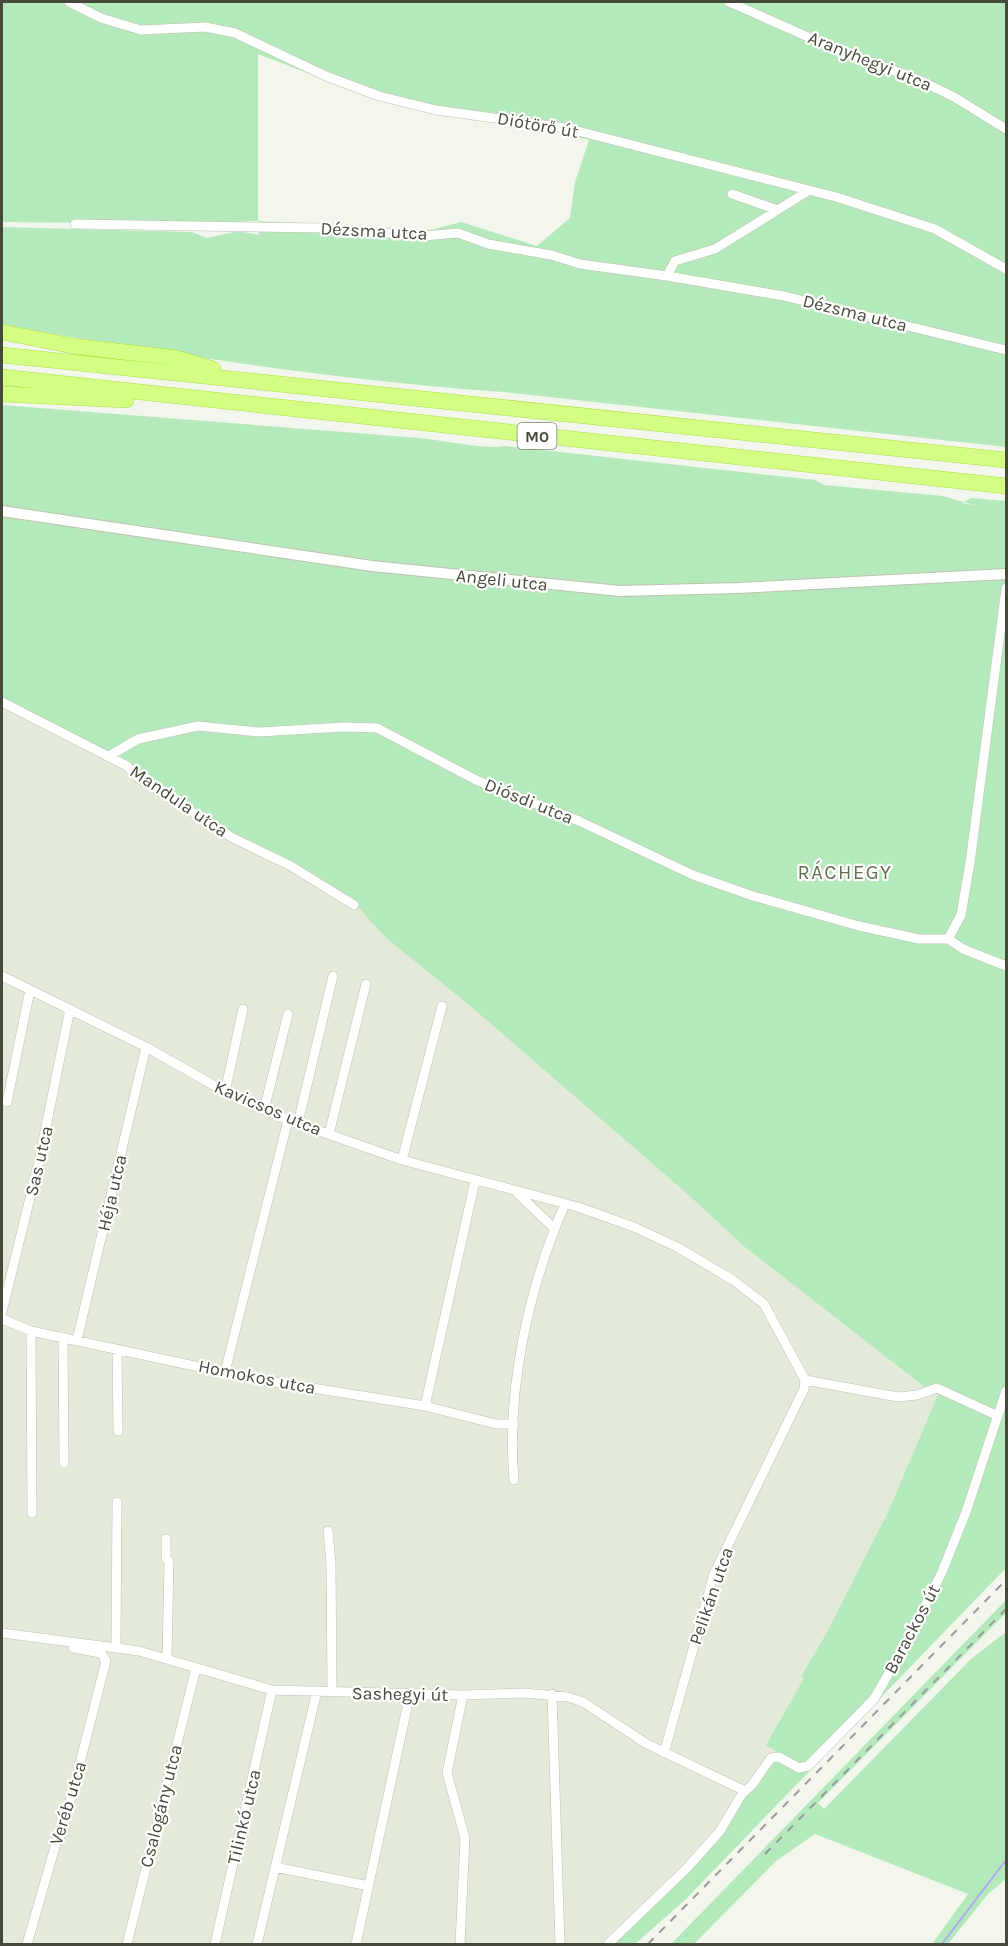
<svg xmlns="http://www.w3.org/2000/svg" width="1008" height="1946" viewBox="0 0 1008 1946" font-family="Karla,sans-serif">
	<rect width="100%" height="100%" fill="#f2f6ec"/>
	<!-- residential -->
	<path fill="#e4eada" d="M2 702 78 741 356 904 386 938 469 1005 685 1192 746 1248 866 1341 939 1392 888 1512 827 1632 801 1675 804 1678 766 1745 777 1751 748 1791 722 1835 703 1851 688 1874 676 1880 610 1944H2Z"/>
	<!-- green -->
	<path fill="#b4eabb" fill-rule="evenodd" d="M2 2H1006V447L503 392C336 380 167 354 2 325V227L192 232 207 238 239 231 259 235 258 221 198 224 2 222ZM258 54 377 100 517 121 589 140 575 182 570 218 537 246 461 222 431 230 258 221Z
		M2 405 419 438C441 440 487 450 505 446L815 480 824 485 943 496 977 506 962 503 971 498 1006 501V1568L685 1900 635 1944H610L676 1880 688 1874 712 1841 722 1835 748 1791 777 1752 766 1745 804 1678 801 1676 827 1632 888 1512 939 1392 926 1388 746 1248 685 1192 469 1005 386 938 356 905 134 775 2 702Z
		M1006 1600V1613L818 1803 824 1809 972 1658 1006 1632V1879L988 1894 948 1944H932L968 1894 815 1834 776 1861 694 1944H671Z"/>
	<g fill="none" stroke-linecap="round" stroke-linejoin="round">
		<!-- stream -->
		<path stroke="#aea8f2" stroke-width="2" d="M942 1944 1006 1860"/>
		<!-- minor casing -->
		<g stroke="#bcc2ae" stroke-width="10">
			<path id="minor" d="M69 2 101 18 141 30 205 27 235 33 326 76 379 96 436 110 566 128 836 197 935 229 1006 269
				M729 2 840 51 919 80 954 97 1006 129
				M732 194 775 209
				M75 224 323 228 423 236 458 233 488 244 551 255 580 264 667 276 675 261 715 249 808 191
				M667 276 784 296 1006 350
				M2 702 127 766 137 777 233 838 291 866 354 905
				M109 756 138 739 198 726 259 732 344 727 377 728 478 781 579 821 693 875 753 896 859 926 919 939H948L963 949 1006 966
				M948 939 961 915 970 863 1006 588
				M2 976 146 1047 238 1099 288 1120 402 1160 578 1207 634 1227 677 1247 733 1280 764 1304 805 1380
				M225 1092 243 1009
				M7 1102 30 990
				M264 1110 288 1014
				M298 1123 333 976
				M329 1134 366 984
				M402 1160 442 1006
				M518 1194 554 1228
				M2 1312 39 1161 70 1009
				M2 1319 31 1331 256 1379 425 1406 496 1424H514
				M31 1331 32 1513
				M63 1337 64 1463
				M77 1340 146 1047
				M117 1350 118 1431
				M225 1372 288 1120
				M805 1380 898 1397 917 1395 937 1388 998 1416
				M425 1406 475 1181
				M514 1480C506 1390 529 1286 565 1204
				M328 1531 331 1564 332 1692
				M166 1539V1558L169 1561 167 1658
				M2 1633 139 1651 272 1690 463 1695 524 1693 568 1697 583 1702 647 1744 745 1791
				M116 1648 117 1502
				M552 1694 560 1944
				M664 1753 714 1574 804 1389 805 1380
				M275 1867 369 1886
				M27 1944 57 1840 62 1833 106 1661 101 1653 73 1648
				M127 1944 196 1668
				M215 1944 272 1690
				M257 1944 317 1691
				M356 1944 410 1694
				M460 1944 465 1838 447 1773 463 1695
				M608 1944 687 1868 720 1831 742 1794 752 1785 771 1758 779 1757 799 1768 808 1766 874 1699 910 1636 942 1572 966 1512 1006 1391"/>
		</g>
		<!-- tertiary casing -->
		<g stroke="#bcc2ae" stroke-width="12">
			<path id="tertiary" d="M2 511 372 566 620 591 738 588 1006 574"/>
		</g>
		<!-- trunk casing -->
		<g stroke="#aee03b" stroke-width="16">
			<path id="trunk" d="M2 332 73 346 176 358 213 369
				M2 355 1006 460
				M2 377 1006 486
				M2 394 126 400"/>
		</g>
		<!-- minor -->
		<use href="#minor" stroke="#fff" stroke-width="9"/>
		<!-- tertiary -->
		<use href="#tertiary" stroke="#fff" stroke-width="10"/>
		<!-- trunk -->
		<use href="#trunk" stroke="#d4ff84" stroke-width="15"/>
		<!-- rail -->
		<path stroke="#9a9a9a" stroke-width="2" stroke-dasharray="8 8" stroke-linecap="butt" d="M765 1854 1006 1609
			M648 1944 1006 1580"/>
	</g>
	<g text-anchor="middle" stroke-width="4.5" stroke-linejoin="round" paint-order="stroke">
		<!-- shield labels -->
		<rect fill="#fff" stroke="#7e8174" stroke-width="1.5" x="517.5" y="423" width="39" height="26" rx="4.5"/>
		<g font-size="16" font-weight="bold" fill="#464b39">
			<text x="537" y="442">M0</text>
		</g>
		<!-- street labels -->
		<g font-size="18" fill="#464b39" stroke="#fff">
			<text transform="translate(870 61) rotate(22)" y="6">Aranyhegyi utca</text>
			<text transform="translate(538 125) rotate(10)" y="6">Diótörő út</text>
			<text transform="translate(374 231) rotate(3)" y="6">Dézsma utca</text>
			<text transform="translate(855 313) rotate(14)" y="6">Dézsma utca</text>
			<text transform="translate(502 580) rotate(6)" y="6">Angeli utca</text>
			<text transform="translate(179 801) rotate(34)" y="6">Mandula utca</text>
			<text transform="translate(529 801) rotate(22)" y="6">Diósdi utca</text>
			<text transform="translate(268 1108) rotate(23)" y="6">Kavicsos utca</text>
			<text transform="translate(39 1161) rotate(-77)" y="6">Sas utca</text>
			<text transform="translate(112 1193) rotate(-77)" y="6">Héja utca</text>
			<text transform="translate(257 1377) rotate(11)" y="6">Homokos utca</text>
			<text transform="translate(711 1596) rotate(-71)" y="6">Pelikán utca</text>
			<text transform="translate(912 1629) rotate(-62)" y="6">Barackos út</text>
			<text transform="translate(400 1694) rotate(1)" y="6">Sashegyi út</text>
			<text transform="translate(68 1803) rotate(-73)" y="6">Veréb utca</text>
			<text transform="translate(161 1806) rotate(-76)" y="6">Csalogány utca</text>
			<text transform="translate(244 1817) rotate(-77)" y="6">Tilinkó utca</text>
		</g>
		<!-- neighbourhood labels -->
		<g font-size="20" letter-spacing="1.5" fill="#666e50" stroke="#fff">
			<text x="845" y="879">RÁCHEGY</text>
		</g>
	</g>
	<!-- border -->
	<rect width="1008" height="1946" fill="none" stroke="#464b39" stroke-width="6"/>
</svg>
